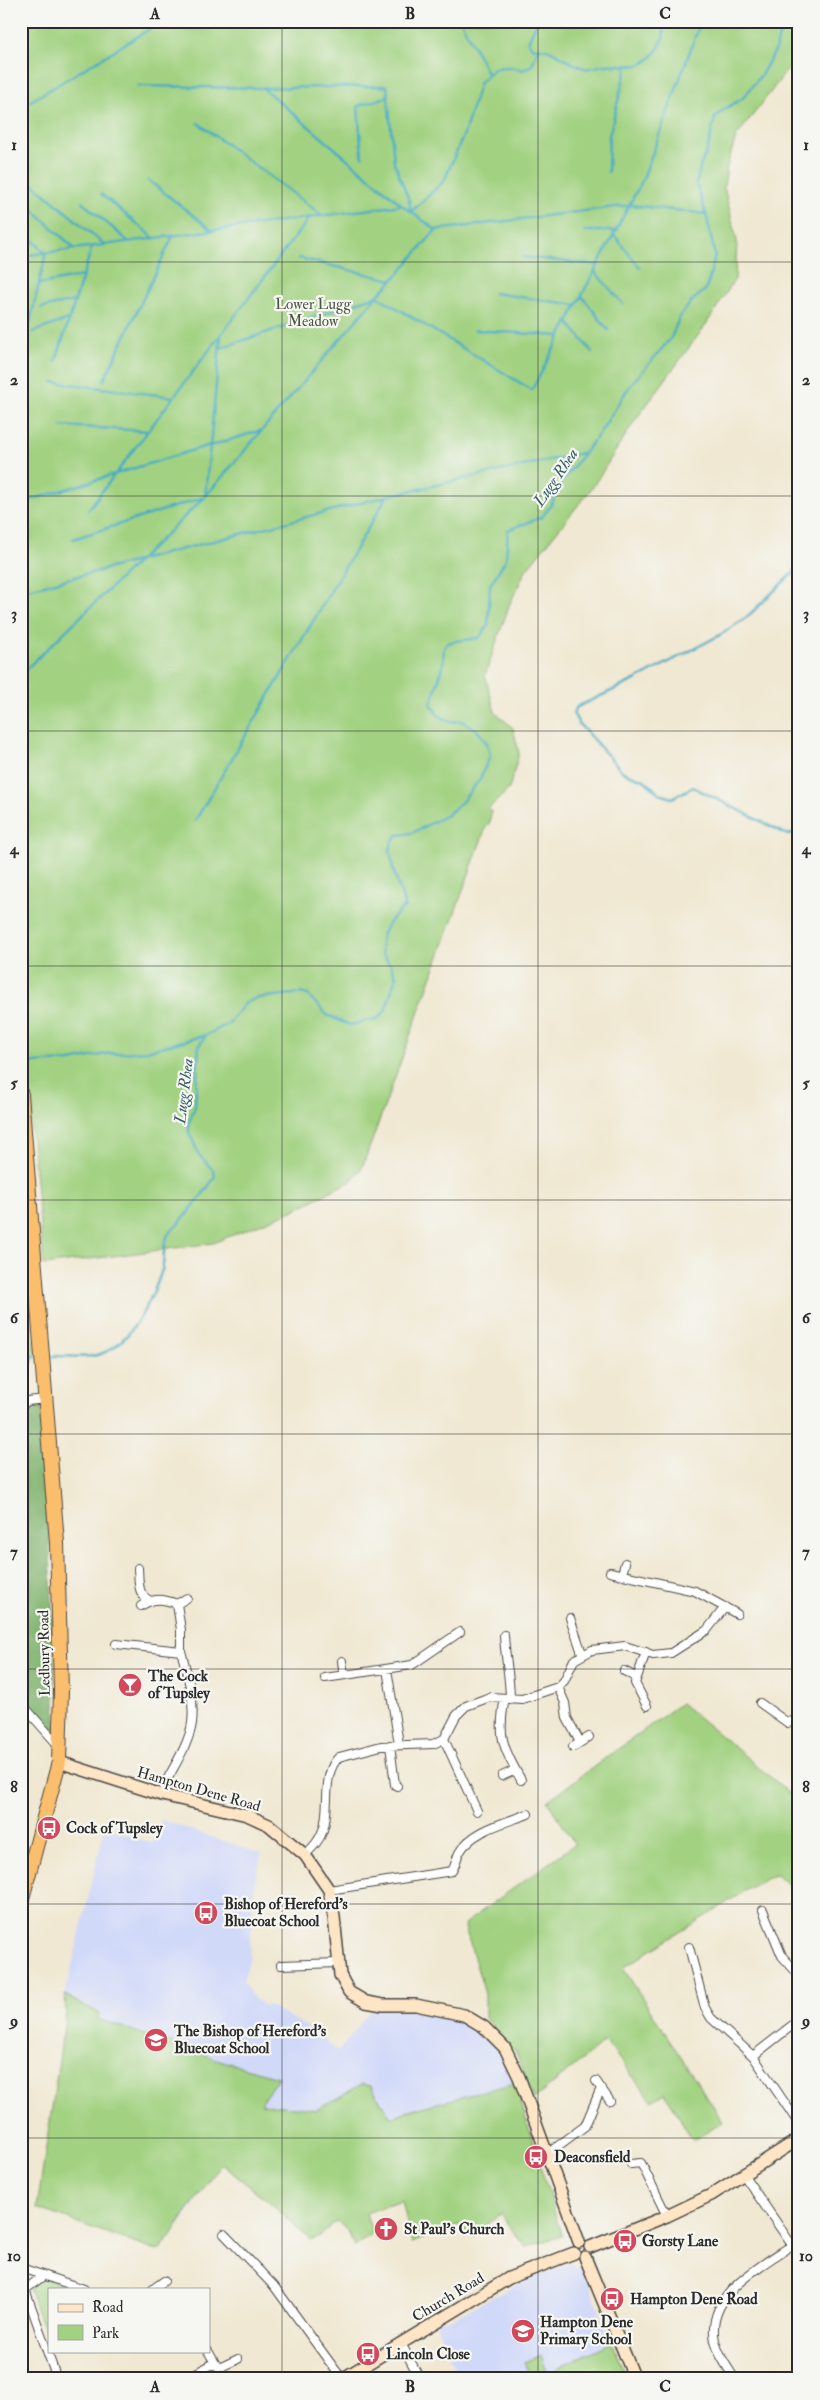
<svg xmlns="http://www.w3.org/2000/svg" width="820" height="2400" viewBox="0 0 820 2400" font-family="'IM FELL Double Pica',serif">
	<rect width="100%" height="100%" fill="#f6f6f2"/>
	<filter id="ink" filterUnits="userSpaceOnUse"><feTurbulence type="fractalNoise" baseFrequency=".02" numOctaves="2"/><feDisplacementMap in="SourceGraphic" scale="10" xChannelSelector="R" yChannelSelector="G"/><feConvolveMatrix kernelMatrix="1 2 1 2 8 2 1 2 1" color-interpolation-filters="sRGB"/></filter>
	<filter id="wash" filterUnits="userSpaceOnUse"><feTurbulence type="fractalNoise" baseFrequency=".0096" numOctaves="4" result="noise"/><feDisplacementMap in="SourceGraphic" scale="20" xChannelSelector="R" yChannelSelector="G"/><feGaussianBlur stdDeviation="1.12" result="paint"/><feColorMatrix in="noise" values="0 0 0 0 0 0 0 0 0 0 0 0 0 0 0 0 0 1.4 0 .05"/><feComposite in="paint" operator="in"/></filter>
	<g filter="url(#wash)">
		<rect width="100%" height="100%" fill="#f0e8d2"/>
		<!-- built -->
		<path fill="#d1d9f9" d="M162 1820 261 1854 254 1886 249 1961 243 1981 253 1997 264 2006 268 2005 317 2032 338 2052 372 2008 410 2009 465 2022 490 2037 507 2061 515 2083 407 2111 391 2118 371 2086 362 2084 316 2110 261 2103 191 2209 159 2252 37 2208 66 2013 65 1995 105 1827 152 1843Z
			M572 2263 576 2267H583L611 2342 628 2379H459L434 2319H450L525 2280Z"/>
		<!-- green -->
		<path fill="#a2d281" stroke="#667e56" d="M21 21H799V55L736 137 727 166 724 187 737 241 735 279 705 326 634 422 592 488 526 570 510 603 485 675 495 712 513 728 519 753 509 789 488 809 491 811 490 822 486 827 362 1168 351 1181 292 1211 213 1243 44 1265 21 1025Z
			M21 1173 35 1356 21 1387Z
			M681 1703 797 1799 799 1797V1896L776 1874 756 1884 623 1968 723 2122 693 2141 665 2093 652 2101 605 2041 534 2099 516 2052 485 2018V1994L464 1924 575 1844 547 1801Z
			M65 1995 99 2013 98 2019 238 2066 278 2077 261 2103C279 2108 298 2105 316 2110L362 2084 371 2086 391 2118 407 2111 515 2083 562 2236 525 2247 500 2214 473 2237 458 2225 412 2243 402 2201 366 2213 372 2233 354 2247 349 2233 338 2222C325 2226 327 2236 310 2240L267 2200 221 2164 159 2252 37 2208 66 2013Z
			M43 2278 78 2289H49L47 2339 29 2289Z
			M611 2342 628 2379H530L524 2362 540 2355 547 2374Z"/>
		<!-- forest -->
		<path fill="#81b46f" stroke="#56704d" d="M30 1403 41 1406C50 1515 53 1624 56 1734L21 1695V1416Z"/>
		<g fill="none" stroke-linecap="round" stroke-linejoin="round">
			<!-- stream -->
			<path stroke="#43abc3" stroke-width="2.5" d="M461 21 487 73
				M537 21 528 42 533 48C555 45 565 64 585 68 591 69 598 66 604 65 628 63 642 74 658 49 665 38 666 32 659 21
				M138 86 263 88 387 86 394 162 409 200 411 212
				M264 89 401 204
				M21 107 163 21
				M198 123 323 216
				M362 157 358 106 387 97
				M608 172 609 136 627 66
				M26 178 105 245
				M148 180 213 231
				M101 194 154 238
				M82 202 128 241
				M30 207 75 249
				M411 212 444 181 464 134 480 82 495 68 511 67 523 70 532 65 539 47
				M21 230 46 253 29 327
				M584 231H617
				M615 236 640 268
				M21 256 402 205 436 230 631 205 706 214
				M522 257 599 265
				M299 258 392 280
				M595 272 623 304
				M39 284 82 276
				M494 293 577 305
				M582 296 608 330
				M41 308 74 301
				M568 322 592 352
				M475 330 560 336
				M33 332 69 319
				M220 348 377 296 532 390 643 179 701 21
				M56 361 92 247
				M104 380 173 236
				M53 382 174 397
				M62 426 148 431
				M210 446 262 430
				M21 503 210 445
				M88 510 310 217
				M73 539 205 497 377 296 393 280 436 230
				M799 567 747 617 720 635 637 679 577 707 573 713 579 724 623 772 644 780 660 794 672 798 693 787 788 835 799 831
				M25 590 387 496 586 452
				M21 674 205 497 221 334
				M195 821 387 496
				M26 1063 70 1061 106 1054 146 1051 206 1035
				M21 1192 25 1228
				M21 1350 26 1357 38 1356
				M25 1354 31 1317 29 1273
				M46 1356C64 1355 86 1360 103 1353 132 1342 153 1297 162 1270 165 1259 162 1243 169 1233 172 1229 177 1226 180 1222 192 1208 205 1193 215 1176L213 1170 199 1155 189 1132V1122L195 1107 199 1046 206 1035 228 1024 246 1002 258 998 302 993 308 995 327 1015 350 1025 379 1018 385 1011 396 977 390 964 382 954 381 943 383 933 389 922 405 906 393 869 390 850 392 841 398 835 412 833 447 815 461 803 480 779 490 756 487 743 476 729 461 721 451 722 438 715 431 704 443 666 444 648 448 643 455 641 479 638 488 626 490 585 506 559 508 530 542 517 551 505 562 481 599 434 629 387 671 338 680 316 692 301 705 290 709 280 715 255 706 214 696 184 701 164 707 151 715 118 723 110 743 98 761 75 775 51 783 21"/>
		</g>
	</g>
	<g filter="url(#ink)">
		<g fill="none" stroke-linecap="round" stroke-linejoin="round">
			<!-- street casing -->
			<g stroke="#494744" stroke-width="10">
				<path id="street" d="M21 1407 27 1401 47 1399
					M138 1568C139 1580 137 1595 149 1600
					M610 1572 695 1591 737 1614
					M622 1574 625 1563
					M177 1604 187 1598
					M141 1606C154 1597 164 1599 177 1604L181 1630V1651
					M570 1618 582 1653
					M504 1635C505 1657 510 1677 510 1699
					M116 1644 181 1651C187 1673 195 1699 192 1723 189 1745 173 1767 164 1786
					M646 1652 635 1683 647 1706
					M342 1661 344 1675
					M387 1669 399 1744
					M624 1671 636 1677
					M325 1678 412 1665 460 1632
					M558 1687 565 1703 567 1718 580 1742
					M505 1698C497 1737 503 1747 521 1780
					M21 1703 59 1746
					M760 1703 788 1723 799 1718
					M444 1739 477 1811
					M390 1745 395 1785 397 1786
					M573 1747 589 1737
					M502 1776 515 1770
					M305 1855C313 1847 320 1840 323 1830 331 1808 321 1774 339 1757L381 1746 433 1744 444 1739 456 1716 466 1706 490 1697 522 1699 558 1687 564 1681 574 1660 592 1650 625 1646 653 1655 671 1653 707 1630 725 1607
					M329 1890 452 1871C456 1865 456 1859 459 1853 472 1830 505 1823 528 1814
					M763 1910 782 1956 799 1975
					M689 1947 705 2008 711 2018 753 2056 799 2124
					M281 1965 338 1963
					M753 2056 799 2020
					M596 2081 610 2101
					M547 2154 585 2126 601 2088
					M631 2164 641 2163 667 2216
					M224 2234 274 2286 342 2379
					M21 2268 84 2289
					M21 2278 57 2379
					M26 2289 43 2276
					M153 2289 164 2281
					M401 2343 420 2379
					M208 2351 215 2363
					M184 2379 215 2363 219 2368 238 2359
					M735 2379C726 2365 715 2350 714 2334 711 2291 763 2265 792 2245L743 2174"/>
			</g>
			<!-- secondary casing -->
			<g stroke="#494744" stroke-width="14">
				<path id="secondary" d="M59 1762 162 1795 247 1815 269 1825 305 1855 329 1890 334 1917 340 1975 349 1992 366 2002 383 2005H416L464 2015 484 2027 505 2048 519 2077 579 2242
					M590 2247 667 2216 711 2195 799 2139
					M585 2257 635 2379
					M342 2379 509 2278 574 2253"/>
			</g>
			<!-- highway casing -->
			<g stroke="#494744" stroke-width="16">
				<path id="highway" d="M21 1094 57 1543 61 1690 59 1762 21 1902"/>
			</g>
			<!-- street -->
			<use href="#street" stroke="#fff" stroke-width="8"/>
			<!-- secondary -->
			<use href="#secondary" stroke="#fde5c5" stroke-width="11"/>
			<!-- highway -->
			<use href="#highway" stroke="#fabe6d" stroke-width="14"/>
		</g>
	</g>
	<!-- grid -->
	<path fill="none" stroke="#2b2b2b" stroke-width="1" stroke-opacity="0.55" d="M282 21V2379M538 21V2379M21 262H799M21 496H799M21 731H799M21 966H799M21 1200H799M21 1434H799M21 1669H799M21 1904H799M21 2138H799"/>
	<!-- icons -->
	<defs>
		<g id="bar-disc" transform="scale(1.25)"><circle r="9.5" fill="#d1495b" stroke="#f6f6f2"/><path d="M-6-5H6L.8 .8V4.5H3.5V6h-7V4.5H-.8V.8Z" fill="#fff"/></g>
		<g id="bus-disc" transform="scale(1.25)"><circle r="9.5" fill="#d1495b" stroke="#f6f6f2"/><path d="M-5-6H5V4H4V6H2V4H-2V6H-4V4H-5ZM-3.5-4V0h7V-4ZM-3.5 1.2v1.5H-2V1.2ZM2 1.2v1.5H3.5V1.2Z" fill="#fff"/></g>
		<g id="school-disc" transform="scale(1.25)"><circle r="9.5" fill="#d1495b" stroke="#f6f6f2"/><path d="M0-5L7-2L0 1L-7-2ZM-4 1L0 2.5L4 1V4Q0 6-4 4Z" fill="#fff"/></g>
		<g id="church-disc" transform="scale(1.25)"><circle r="9.5" fill="#d1495b" stroke="#f6f6f2"/><path d="M-1.2-6h2.4v3.5h3.3v2.4h-3.3V6h-2.4V-.1h-3.3v-2.4h3.3Z" fill="#fff"/></g>
	</defs>
	<g fill-rule="evenodd">
		<use href="#bar-disc" x="130" y="1685"/>
		<use href="#bus-disc" x="49" y="1828"/>
		<use href="#bus-disc" x="206" y="1913"/>
		<use href="#school-disc" x="156" y="2040"/>
		<use href="#bus-disc" x="536" y="2157"/>
		<use href="#church-disc" x="386" y="2229"/>
		<use href="#bus-disc" x="625" y="2241"/>
		<use href="#bus-disc" x="612" y="2299"/>
		<use href="#school-disc" x="523" y="2331"/>
		<use href="#bus-disc" x="368" y="2354"/>
	</g>
	<g text-anchor="middle" stroke-width="4.5" stroke-linejoin="round" paint-order="stroke">
		<!-- park labels -->
		<g font-size="15" fill="#495540" stroke="#f6f6f2">
			<text x="313" y="309">Lower Lugg<tspan x="313" dy="17">Meadow</tspan></text>
		</g>
		<!-- street labels -->
		<g font-size="15" fill="#2b2b2b" stroke="#f6f6f2">
			<text transform="translate(44 1653) rotate(-91)" y="5">Ledbury Road</text>
			<text transform="translate(199 1789) rotate(16)" y="5">Hampton Dene Road</text>
			<text transform="translate(448 2297) rotate(-31)" y="5">Church Road</text>
		</g>
		<!-- poi labels -->
		<g font-size="15" font-weight="bold" fill="#2b2b2b" stroke="#f6f6f2" text-anchor="start">
			<text x="148" y="1681">The Cock<tspan x="148" dy="17">of Tupsley</tspan></text>
			<text x="66" y="1833">Cock of Tupsley</text>
			<text x="224" y="1909">Bishop of Hereford's<tspan x="224" dy="17">Bluecoat School</tspan></text>
			<text x="174" y="2036">The Bishop of Hereford's<tspan x="174" dy="17">Bluecoat School</tspan></text>
			<text x="554" y="2162">Deaconsfield</text>
			<text x="404" y="2234">St Paul's Church</text>
			<text x="642" y="2246">Gorsty Lane</text>
			<text x="630" y="2304">Hampton Dene Road</text>
			<text x="540" y="2327">Hampton Dene<tspan x="540" dy="17">Primary School</tspan></text>
			<text x="386" y="2359">Lincoln Close</text>
		</g>
		<!-- water labels -->
		<g font-size="16" font-style="italic" fill="#355e68" stroke="#f6f6f2">
			<text transform="translate(555 477) rotate(-56)" y="6">Lugg Rhea</text>
			<text transform="translate(183 1091) rotate(-83)" y="6">Lugg Rhea</text>
		</g>
	</g>
	<!-- margin -->
	<rect width="820" height="2400" fill="none" stroke="#f6f6f2" stroke-width="55"/>
	<!-- legend -->
	<rect x="48" y="2288" width="162" height="65" fill="#f6f6f2" stroke="#a5a5a2"/>
	<rect x="58" y="2304" width="25" height="8" fill="#fde5c5" stroke="#a5a5a2"/>
	<text x="92" y="2312" font-size="15" fill="#2b2b2b">Road</text>
	<rect x="58" y="2325" width="25" height="15" fill="#a2d281" stroke="#a5a5a2"/>
	<text x="92" y="2338" font-size="15" fill="#2b2b2b">Park</text>
	<rect x="28" y="28" width="764" height="2344" fill="none" stroke="#2b2b2b" stroke-width="2"/>
	<g font-size="16" text-anchor="middle" font-weight="bold" fill="#2b2b2b">
		<text x="155" y="19">A</text>
		<text x="410" y="19">B</text>
		<text x="665" y="19">C</text>
		<text x="14" y="150">1</text>
		<text x="806" y="150">1</text>
		<text x="14" y="385">2</text>
		<text x="806" y="385">2</text>
		<text x="14" y="619">3</text>
		<text x="806" y="619">3</text>
		<text x="14" y="854">4</text>
		<text x="806" y="854">4</text>
		<text x="14" y="1088">5</text>
		<text x="806" y="1088">5</text>
		<text x="14" y="1323">6</text>
		<text x="806" y="1323">6</text>
		<text x="14" y="1557">7</text>
		<text x="806" y="1557">7</text>
		<text x="14" y="1792">8</text>
		<text x="806" y="1792">8</text>
		<text x="14" y="2026">9</text>
		<text x="806" y="2026">9</text>
		<text x="14" y="2261">10</text>
		<text x="806" y="2261">10</text>
		<text x="155" y="2392">A</text>
		<text x="410" y="2392">B</text>
		<text x="665" y="2392">C</text>
	</g>
</svg>
